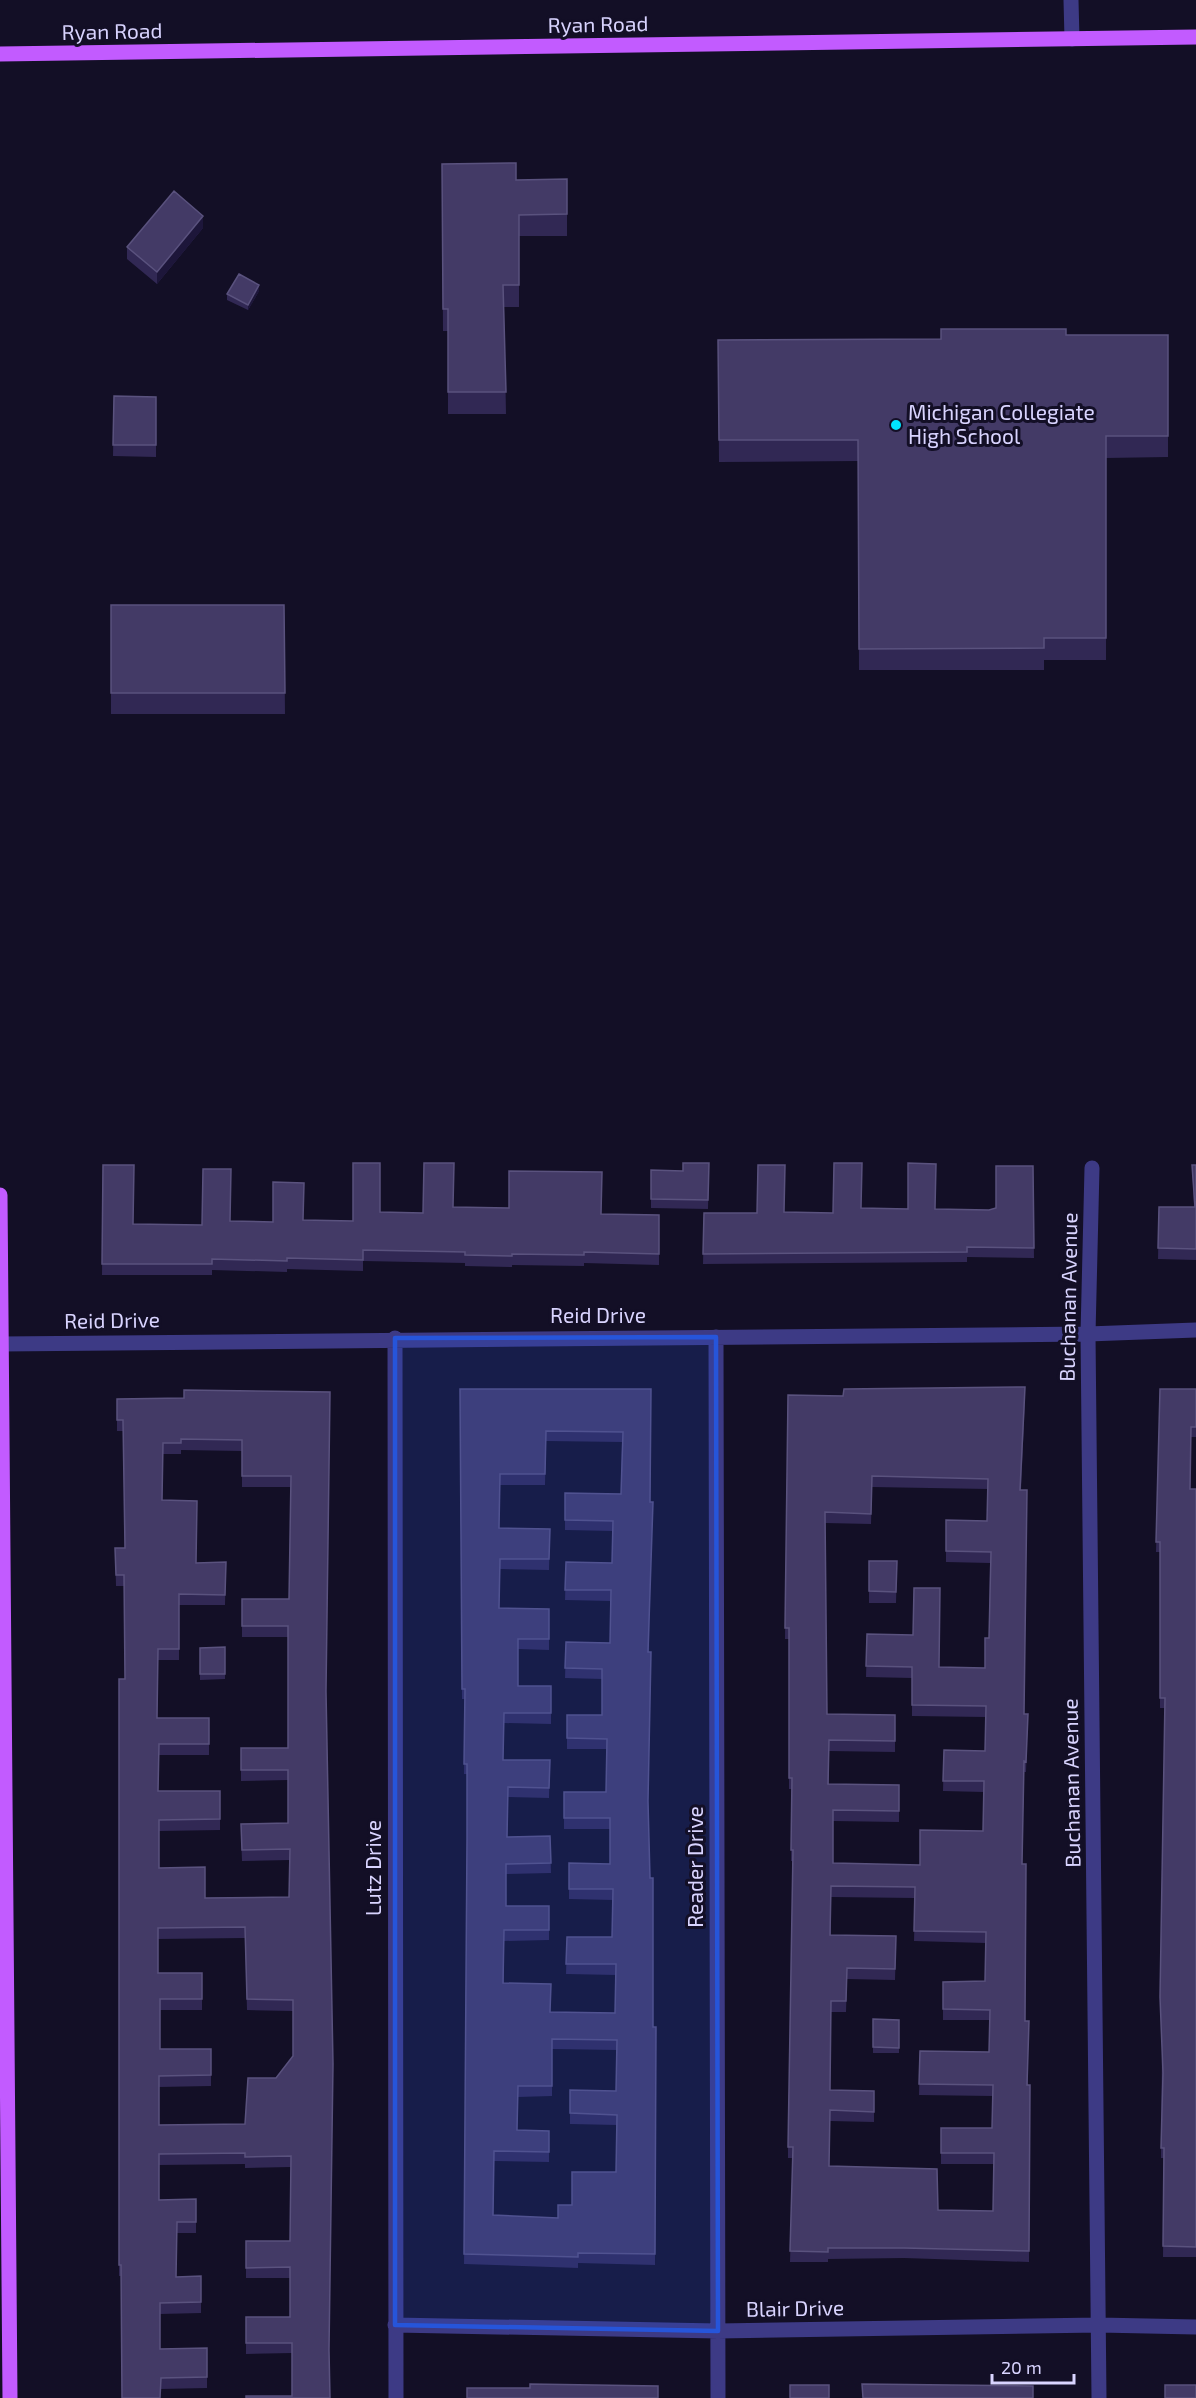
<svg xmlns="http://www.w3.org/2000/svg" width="1196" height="2398" viewBox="0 0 1196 2398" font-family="'Exo 2',sans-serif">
	<rect width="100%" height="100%" fill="#130f26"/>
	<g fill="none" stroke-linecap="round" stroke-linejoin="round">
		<!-- minor -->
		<path stroke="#3d3a85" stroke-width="15" d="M1071 0 1072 39
			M1092 1168 1088 1334 1099 2398
			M716 1337 718 2398
			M395 1338 396 2398
			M1 1344 1088 1334 1196 1330
			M395 2325 718 2331 1099 2325 1196 2327"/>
		<!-- major -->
		<path stroke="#c25bff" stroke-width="15" d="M0 54 1196 37
			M0 1195 10 2398"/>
	</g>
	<!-- wall -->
	<path fill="#312854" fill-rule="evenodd" d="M442 164 516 180 567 179V236H519V307H504L506 414H448V331H443Z
		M203 228 157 284 127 259V247Z
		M259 291 248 310 227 300V294Z
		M1066 335H1168V457L1106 458V660H1044V670H859L858 461 719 462 718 340 941 339Z
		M114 396 156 397V457L113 456Z
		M111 605H284L285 714H111Z
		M709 1163 708 1209 651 1208V1170L683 1171Z
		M103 1165 133 1224 202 1225 230 1221 273 1222 303 1220 353 1221 380 1212 423 1213 454 1207 602 1214 659 1215V1265L584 1263V1266L512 1265V1267L465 1266V1263L363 1261V1271L287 1269V1272L212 1270V1275H102Z
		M1192 1165H1196V1260L1158 1259 1159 1207H1194Z
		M1033 1166 1034 1258 967 1257V1262L703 1264 704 1213H757L785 1212 833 1213 861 1208 989 1210 996 1208Z
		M460 1389H651L648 1807 653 2027H656L655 2265 578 2263V2268L464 2264 467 1844V1774H464L465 1699H462ZM546 1441 622 1442 621 1494 565 1520V1530L613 1531 612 1563 566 1562 565 1600 610 1601V1643L566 1642 565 1678 602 1679V1715H567V1749H607L606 1792H564V1829H610V1864L569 1863V1899L613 1900 612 1937H567L566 1974 616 1975 615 2013 550 2012 504 1983V1941L549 1940V1906H506V1874L551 1873 550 1836 507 1837 508 1797 549 1798 550 1760H503L504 1723 551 1724V1686H518V1649L549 1650V1609L499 1608 500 1569 549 1570 550 1529 499 1528 500 1485H545ZM552 2049 617 2050 616 2091 570 2113V2124L617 2125 616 2172 572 2205 558 2218 493 2215 494 2161 549 2162V2131L517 2130 518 2097 552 2096Z
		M1160 1389H1196V1437H1191L1190 1489H1196V2257H1163L1164 2158H1161L1165 1708H1160V1552H1156Z
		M330 1392 292 2396V2353L246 2354V2317H290V2278H246V2241H290L291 2167 245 2168V2164L159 2165V2200L196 2199V2233H177L176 2277 201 2276V2313L160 2314V2349L207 2348V2388L161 2389 121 2276H119V1679H125L124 1586H116L115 1548H125L123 1431H117V1399L184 1398ZM181 1450 242 1451V1487H291L289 1599H242V1637H288V1748H241V1781L288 1780V1823L241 1835 242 1861 290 1860 289 1897 205 1898 159 1868V1831L220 1830V1791H158L159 1755H209V1718H157L158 1660H179V1605H225L226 1562 196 1563 162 1500 163 1454H181ZM245 1938 247 2010 293 2011V2056L276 2078 245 2124 159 2125V2087L211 2086V2075L160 2049V2010H202V1973H158V1939Z
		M788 1395 1025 1398 1021 1490 1024 1714H1028L1026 1772H1024L1022 1864 1025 2021 1028 2085H1030L1029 2262 904 2258 828 2259V2262H790L793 2158H788V2147L793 1861H791L792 1789H789V1639H785ZM872 1487 988 1489 987 1521 946 1520V1562L990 1563 989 1638 985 1668 939 1667 867 1634 866 1677 912 1678V1716L986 1717 985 1751 944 1750 943 1791 984 1792 983 1831 920 1865 833 1863V1821L899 1822V1785L829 1784V1751L895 1752V1715L827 1714 825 1523 871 1524ZM831 1897 915 1898 914 1941 986 1943 985 1981 943 1982V2020H990L989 2052 920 2051 919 2095 992 2096V2128H941V2164H994L993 2211 938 2210 829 2166 830 2121 874 2122V2102L830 2090 831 2012H846L847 1979 895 1980 896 1947 831 1935Z
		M897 1561 896 1603H869V1591Z
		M225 1647V1679L200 1680V1648Z
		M873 2019 899 2020V2053H873Z"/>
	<!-- shaded-wall -->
	<path fill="#1d163a" d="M203 216V228L157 284V272Z
		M259 285V291L248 310V305Z"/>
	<!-- building -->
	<path fill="#433a66" stroke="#5a527e" stroke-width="1.5" fill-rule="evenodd" d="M516 163V180L567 179V214L519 215V285H503L506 392H448V309H443L442 164Z
		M174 191 203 216 157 272 127 247Z
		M239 274 259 285 248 305 227 294Z
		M941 329H1066V335H1168V436H1106V638H1044V648L859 649 858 440H719L718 340 941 339Z
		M114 396 156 397V445H113Z
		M111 605H284L285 693H111Z
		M353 1163H380V1212L423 1213 424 1163H454L453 1207 509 1208V1171L602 1172 601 1214 659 1215V1254L584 1252V1255L512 1254V1256L465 1255V1252L363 1250V1260L287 1258V1261L212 1259V1264H102L103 1165H134L133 1224 202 1225 203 1169H231L230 1221 273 1222V1182L304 1183 303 1220 353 1221Z
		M683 1163H709L708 1200 651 1199V1170L683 1171Z
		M834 1163H862L861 1208 908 1209V1163L936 1164 935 1209 989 1210 996 1208V1166H1033L1034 1248 967 1247V1252L703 1254 704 1213H757L758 1165H785L784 1212 833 1213Z
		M1192 1165H1196V1249L1158 1248 1159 1207H1195Z
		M1025 1387 1020 1490H1027L1024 1714H1028L1026 1762 1024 1761 1022 1864H1026L1025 2021H1029L1027 2085H1030L1029 2251 904 2248H828V2252L790 2251 793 2147H788L793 1850H791L792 1778H789V1628H785L788 1395 843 1396 844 1389ZM872 1476 988 1479 987 1521 946 1520V1551L991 1552 989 1638H985V1668L939 1667 940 1588H914L913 1635 867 1634 866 1666 912 1667V1705L986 1706 985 1751 944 1750 943 1781H984L983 1831 920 1830V1865L833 1863V1810L899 1811V1785L828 1784 829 1740 895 1741V1715L827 1714 825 1512 871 1514ZM831 1886 915 1887 914 1931 986 1932 985 1981 943 1982V2009L990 2010 989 2052 920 2051 919 2084 993 2085 992 2128H941V2153H994L993 2211 938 2210 937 2169 829 2166 830 2110 874 2112V2091L830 2090 831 2001H846L847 1968 895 1969 896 1936 830 1935Z
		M460 1389H651L650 1502H653L648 1652H651L648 1801 650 1878H653V2027H656L655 2254 578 2253V2257L464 2254 467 1839V1764H464L465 1689H462ZM546 1431 623 1432 621 1494 565 1493V1520L613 1521 612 1563 566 1562 565 1590H611L610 1643 566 1642 565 1668 602 1669V1715H567V1738L607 1739 606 1792H564V1818H610V1864L569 1863V1889H613L612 1937H567L566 1964H616L615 2013 550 2012 551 1984 503 1983 504 1930H549V1906H506V1864L551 1863 550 1836 507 1837 508 1787 549 1788 550 1760H503L504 1713H551V1686H518V1639H549V1609L499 1608 500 1559H549L550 1529 499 1528 500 1474H545ZM552 2039 617 2040 616 2091 570 2090V2113L617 2115 616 2172H572V2205H558V2218L493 2215 494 2151 549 2152V2131L517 2130 518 2086H552Z
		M1160 1389H1196V1427H1191L1190 1489H1196V2247L1163 2246 1164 2148H1161L1163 2073 1160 1997 1165 1698H1160V1542H1156Z
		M184 1390 330 1392 326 1691 333 2064 329 2350 330 2398H246V2396H292V2343H246V2317H290V2267L246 2268V2241H290L291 2156 245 2157V2153L159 2154V2200L196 2199V2222H177L176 2277 201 2276V2302L160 2303V2349L207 2348V2377L161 2378 160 2398H122L121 2265H119V1679H125L124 1575H116L115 1548H125L123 1420H117V1399L184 1398ZM181 1439 242 1440V1476H291L289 1599H242V1626H288V1748H241V1770H288V1823L241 1824 242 1850 290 1849 289 1897 205 1898V1867L159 1868V1820L220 1819V1791H158L159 1744H209V1718H157L158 1649H179V1594L225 1595 226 1562 196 1563 197 1501 162 1500 163 1443H181ZM245 1927 247 1999 293 2000V2056L276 2078H248L245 2124 159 2125V2076L211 2075V2049H160V1999H202V1973H158V1928Z
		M869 1561H897L896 1592 869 1591Z
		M225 1647V1674H200V1648Z
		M873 2019 899 2020V2048L873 2047Z
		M530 2384 658 2386V2398H467V2388H530Z
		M862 2384 1033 2386V2398H863Z
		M790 2385H829V2398H790Z
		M1165 2385H1196V2398H1165Z"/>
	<!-- marked area -->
	<path fill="#2655da" fill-opacity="0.2" stroke="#2655da" stroke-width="4.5" stroke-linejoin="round" d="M716 1337 718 2331 395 2325V1338Z"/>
	<!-- markers -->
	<circle fill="#00e5ff" stroke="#130f26" stroke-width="2" cx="896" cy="425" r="6"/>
	<g text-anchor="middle" stroke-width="6" stroke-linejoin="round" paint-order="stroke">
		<!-- street labels -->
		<g font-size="21" fill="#d9d4ff" stroke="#130f26">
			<text transform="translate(598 25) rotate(-1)" y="7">Ryan Road</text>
			<text transform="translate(112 32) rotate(-1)" y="7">Ryan Road</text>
			<text transform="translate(1069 1297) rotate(-89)" y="7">Buchanan Avenue</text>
			<text x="598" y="1323">Reid Drive</text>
			<text transform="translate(112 1321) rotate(-1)" y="7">Reid Drive</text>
			<text transform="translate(1072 1783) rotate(-91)" y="7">Buchanan Avenue</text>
			<text transform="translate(696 1867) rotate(-90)" y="7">Reader Drive</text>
			<text transform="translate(374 1868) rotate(-90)" y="7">Lutz Drive</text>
			<text transform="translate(795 2309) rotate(-1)" y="7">Blair Drive</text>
		</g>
		<!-- poi labels -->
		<g font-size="21" fill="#d9d4ff" stroke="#130f26" text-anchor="start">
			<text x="908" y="420">Michigan Collegiate<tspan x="908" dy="24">High School</tspan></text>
		</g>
	</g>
	<!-- scale -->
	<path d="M992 2374v9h82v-9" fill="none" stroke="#d9d4ff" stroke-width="3"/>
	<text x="1001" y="2374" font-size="18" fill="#d9d4ff" stroke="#130f26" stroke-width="4.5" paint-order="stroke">20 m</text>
</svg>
